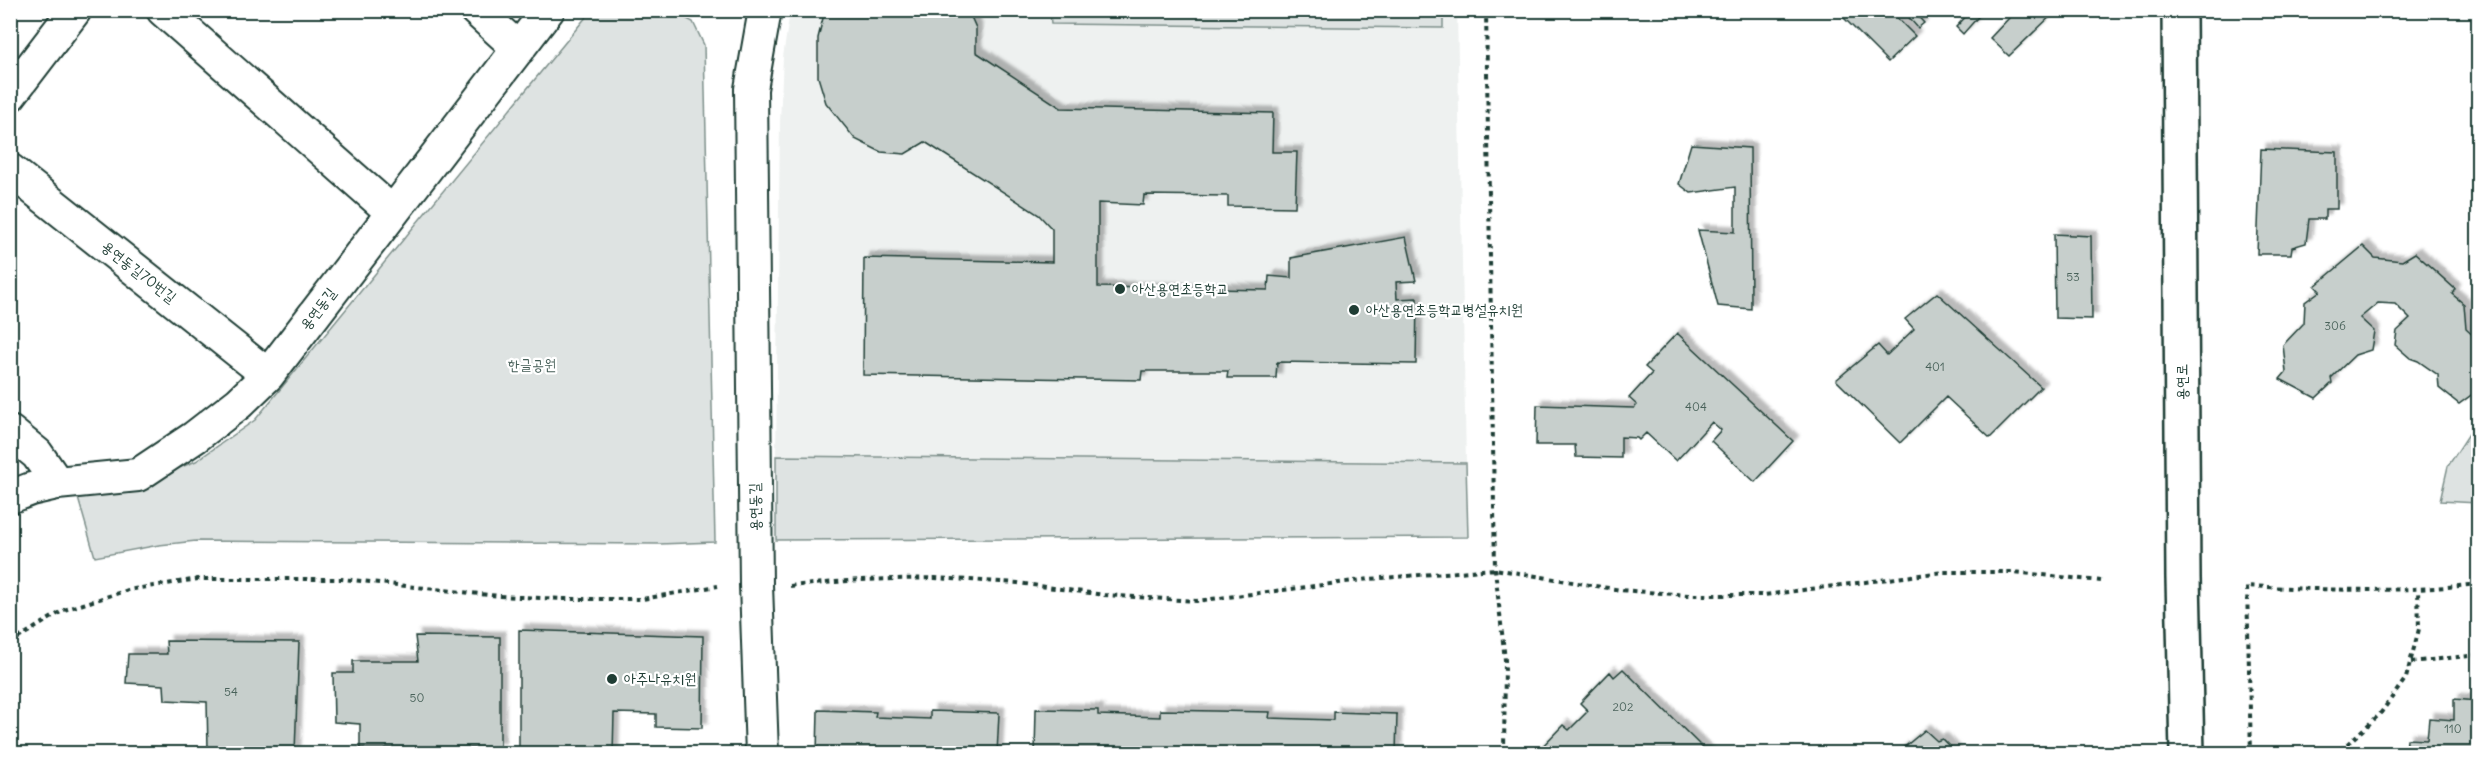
<svg xmlns="http://www.w3.org/2000/svg" width="2489" height="764" viewBox="0 0 2489 764" font-family="Delius,'Poor Story',sans-serif">
	<defs>
		<filter id="shadow"><feDropShadow dx="5.5" dy="-5.5" stdDeviation="1.5" flood-color="#0004"/></filter>
	</defs>
	<rect width="100%" height="100%" fill="#fff"/>
	<filter id="ink" filterUnits="userSpaceOnUse"><feTurbulence type="fractalNoise" baseFrequency=".0167" numOctaves="2"/><feDisplacementMap in="SourceGraphic" scale="12" xChannelSelector="R" yChannelSelector="G"/><feConvolveMatrix kernelMatrix="1 2 1 2 8 2 1 2 1" color-interpolation-filters="sRGB"/></filter>
	<g filter="url(#ink)">
		<!-- built -->
		<path fill="#eef1f0" d="M790 11H1457L1466 463 776 456 780 122 783 57Z"/>
		<!-- green -->
		<path fill="#dee3e2" stroke="#7e908b" stroke-width="1.5" d="M1443 10V28L1051 24 1050 10Z
			M591 11H672L693 22 704 45 715 542 659 544 196 541 159 545 95 557 78 498 137 485 196 461 255 420Z
			M2478 420V503L2440 501 2448 466Z
			M776 456 1466 463 1468 537 776 540Z"/>
		<!-- building -->
		<path fill="#c7cfcc" stroke="#1f3d34" stroke-width="1.5" filter="url(#shadow)" d="M825 10H968L976 28V52L1061 108 1273 113 1272 152H1297L1295 207 1228 206V196L1144 195 1143 205 1098 203V287L1268 290 1269 276 1291 278V258L1406 237 1416 281 1396 282 1397 299 1417 298 1416 364 1277 362 1276 378H1227L1228 371H1142L1141 380 863 375 864 258 1052 262V229L1039 215 925 142 905 154 881 152 855 139 826 103 818 77V38Z
			M1836 10H1889L1915 36 1888 62Z
			M1902 10H1912L1924 23 1918 28Z
			M1972 10H1984L1963 34 1956 27Z
			M2001 10H2057L2009 56 1990 38 2009 18Z
			M1691 144 1750 148 1751 309 1718 306 1698 230 1735 232V187L1691 193 1679 184Z
			M2261 149 2337 152V209H2325V219H2309L2306 243 2292 247 2291 254H2257Z
			M2054 234 2091 236 2092 319 2055 318Z
			M2363 246 2375 258 2402 261 2415 253 2455 289 2452 294 2464 304 2466 329 2478 340V390L2459 404 2439 388 2438 375 2418 361 2410 358 2395 345 2397 331 2410 319 2395 304 2378 303 2360 318 2374 331 2371 350 2355 355 2331 378 2332 383 2316 398 2280 379 2286 372 2283 345 2304 323 2305 302 2320 291 2315 286Z
			M1937 293 2041 387 1990 438 1946 397 1900 443 1836 380 1878 345 1887 355 1914 329 1905 319Z
			M1677 333 1793 441 1755 482 1711 441 1721 430 1712 422 1676 461 1646 433 1639 440 1637 438 1621 437V458L1576 457 1575 445H1536L1537 405 1634 408 1637 405 1629 398 1652 373 1645 367Z
			M519 630 703 636 702 728 656 727V714L614 713 613 754H519Z
			M415 636 500 637V748H360V724L334 722 333 673H353V661H418Z
			M166 641 299 642 295 752 208 749 207 702 165 700 164 685 126 683 128 654H167Z
			M1623 669 1709 754H1535L1563 725 1569 730 1588 711 1580 703 1610 672 1614 677Z
			M2454 699 2478 701V747L2470 754H2406L2407 739 2427 740 2429 718 2454 720Z
			M1036 709 1098 710V715L1160 717V710L1270 712 1269 718 1334 720V712L1397 714 1396 754H1035Z
			M818 710 876 712 875 717 930 719V711L999 713 997 754H817Z
			M1925 730 1937 741 1942 739 1957 754H1896Z"/>
		<g fill="none" stroke-linecap="round" stroke-linejoin="round">
			<!-- street casing -->
			<g stroke="#1f3d34" stroke-width="36">
				<path id="street" d="M163 10 392 212
					M476 10 519 49
					M10 95 75 10
					M10 170 268 375
					M10 432 37 454 57 483
					M10 497 31 489 57 483 138 475 195 437 239 403 268 375 548 10
					M762 754 756 585 751 89 765 10"/>
			</g>
			<!-- secondary casing -->
			<g stroke="#1f3d34" stroke-width="38">
				<path id="secondary" d="M2179 10 2183 578 2187 754"/>
			</g>
			<!-- path -->
			<path stroke="#1f3d34" stroke-width="4" stroke-dasharray="4.5 4.5" stroke-linecap="butt" d="M1486 10 1495 569 1505 660 1504 754
				M790 586 859 580 935 578 1018 583 1104 595 1196 601 1370 579 1495 569 1620 590 1688 595H1764L1943 572H2013L2101 581
				M10 643 64 610 128 590 198 579H342L499 596 563 599H642L718 586
				M2411 662 2478 655
				M2251 754 2247 586C2325 590 2401 593 2478 584
				M2332 754 2344 747 2380 714 2406 678 2419 629 2418 589"/>
			<!-- street -->
			<use href="#street" stroke="#fff" stroke-width="32"/>
			<!-- secondary -->
			<use href="#secondary" stroke="#fff" stroke-width="33"/>
		</g>
	</g>
	<!-- markers -->
	<g fill="#1f3d34" stroke="#fff" stroke-width="2">
		<circle cx="1120" cy="289" r="6"/>
		<circle cx="1354" cy="310" r="6"/>
		<circle cx="612" cy="679" r="6"/>
	</g>
	<g text-anchor="middle" stroke-width="4.5" stroke-linejoin="round" paint-order="stroke">
		<!-- number labels -->
		<g font-size="12" fill="#49625a">
			<text x="2073" y="281">53</text>
			<text x="2335" y="330">306</text>
			<text x="1935" y="371">401</text>
			<text x="1696" y="411">404</text>
			<text x="231" y="696">54</text>
			<text x="417" y="702">50</text>
			<text x="1623" y="711">202</text>
			<text x="2453" y="733">110</text>
		</g>
		<!-- street labels -->
		<g font-size="15" fill="#1f3d34" stroke="#fff">
			<text transform="translate(139 272) rotate(38)" y="5">용연동길70번길</text>
			<text transform="translate(318 309) rotate(-53)" y="5">용연동길</text>
			<text transform="translate(2182 382) rotate(-90)" y="5">용연로</text>
			<text transform="translate(755 507) rotate(-91)" y="5">용연동길</text>
		</g>
		<!-- poi labels -->
		<g font-size="15" fill="#1f3d34" stroke="#fff" text-anchor="start">
			<text x="1132" y="294">아산용연초등학교</text>
			<text x="1366" y="315">아산용연초등학교병설유치원</text>
			<text x="624" y="684">아주나유치원</text>
		</g>
		<!-- park labels -->
		<g font-size="15" fill="#455e57" stroke="#fff">
			<text x="532" y="370">한글공원</text>
		</g>
	</g>
	<!-- margin -->
	<rect width="2489" height="764" fill="none" stroke="#fff" stroke-width="36"/>
	<rect x="18" y="18" width="2453" height="728" fill="none" stroke="#1f3d34" stroke-width="2" filter="url(#ink)"/>
</svg>
